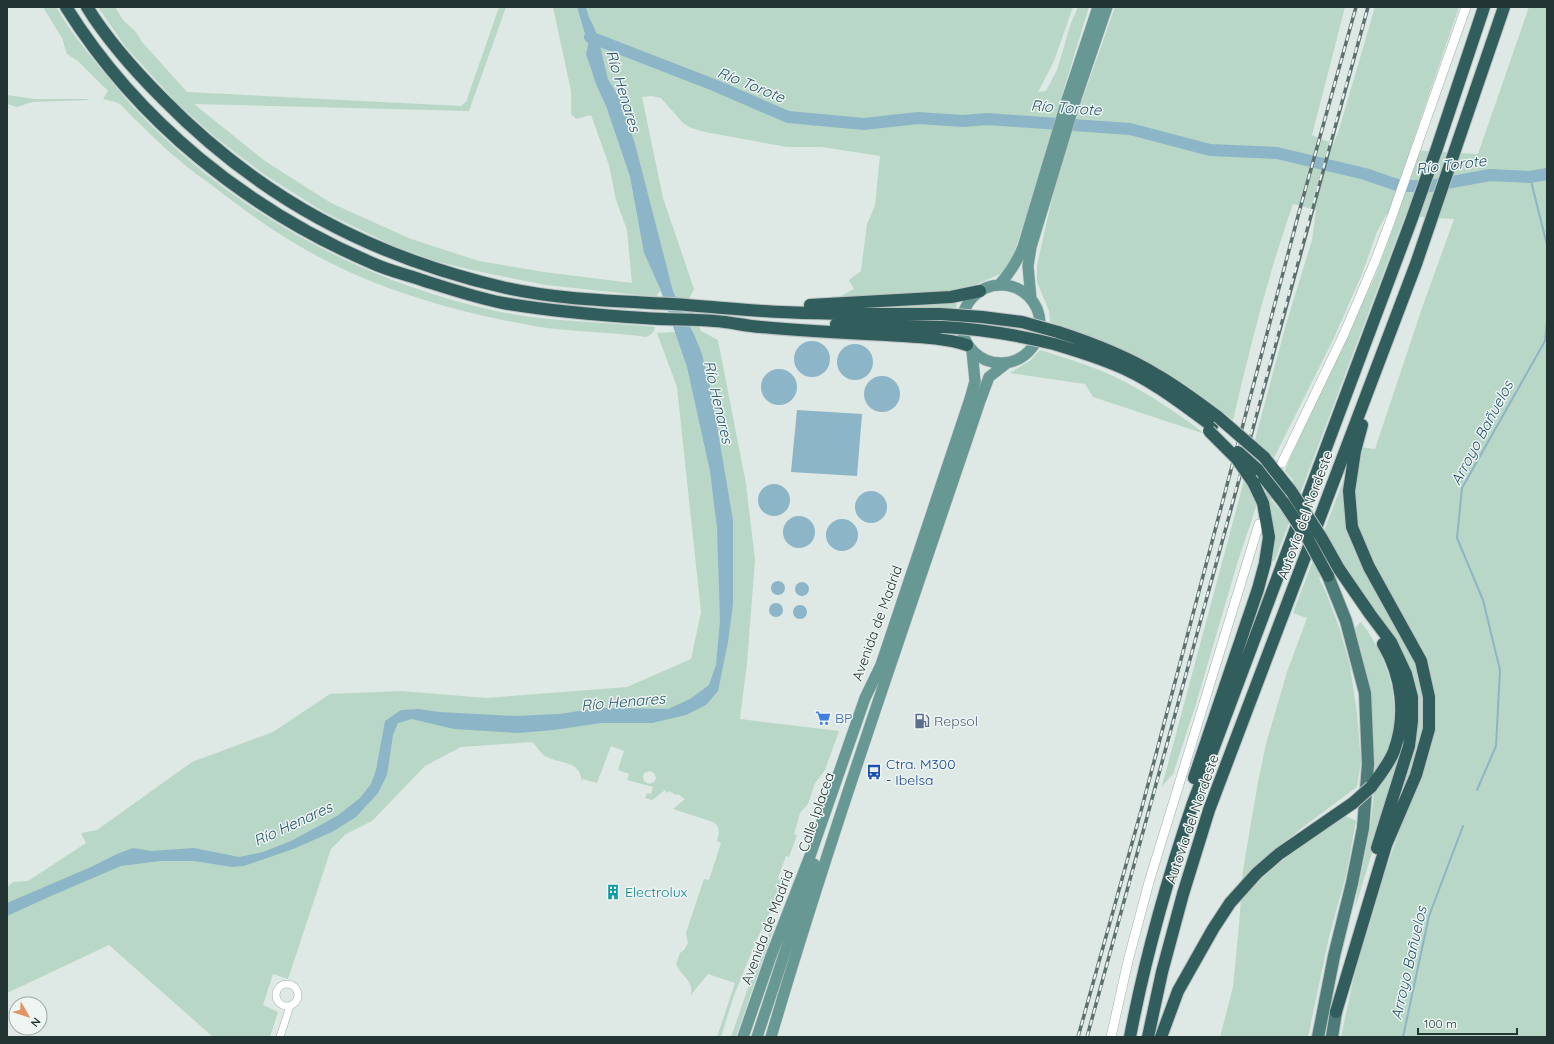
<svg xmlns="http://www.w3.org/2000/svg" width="1554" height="1044" viewBox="0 0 1554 1044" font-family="Quicksand,sans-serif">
	<rect width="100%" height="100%" fill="#dee8e5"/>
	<!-- green -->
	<path fill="#b9d7c6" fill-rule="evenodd" d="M43 7H56C71 33 90 56 109 78 118 89 127 101 137 111 233 212 360 281 496 311 548 322 603 322 655 327 654 332 651 335 646 337 611 332 575 332 540 327 464 314 387 293 319 257 281 237 246 212 213 186 202 178 190 170 179 160 158 143 139 123 120 104L115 102 103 99 108 91 78 61 67 54 62 38Z
		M98 7H115L123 20 136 32 142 42 187 92 461 106 466 102 499 7H506L469 111 194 104 265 161 331 203 411 239 479 261 544 272 632 283 627 230 616 200 609 165 591 115 576 119 571 114V91L553 7H577L588 46 590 67 606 106 630 177 644 253 661 291 657 294 658 297 546 285 481 272 435 261 392 245 324 212 265 175 215 137 177 103 125 46Z
		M586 7H1073L1054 61 1038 92 1046 91 1057 70 1071 23 1078 7H1089L1062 95 1082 100 1115 7H1345L1312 135 1333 144 1338 133 1375 7H1459L1410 150 1478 154 1529 7H1547V1037H1341L1356 967 1375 900 1399 832 1424 768 1436 726 1435 693 1427 660 1411 629 1383 587 1360 539 1354 498 1360 447 1375 449 1421 311 1454 219 1405 216 1275 560 1270 563 1264 491 1278 508 1293 480 1285 471 1294 449 1376 274 1398 215H1386L1377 232 1362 274 1333 340 1274 458 1262 447 1248 488 1257 504 1238 561 1195 707 1173 774 1162 786 1285 328 1312 240 1316 210 1293 204C1268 275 1250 347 1233 420 1211 403 1189 386 1165 372 1128 351 1090 337 1050 322L1049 311 1037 282V265L1052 199 1064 153 1042 169 1014 253 1009 265 1002 273 962 291 837 298 854 289 849 280 861 271 867 224 875 206 880 156 822 147H787L705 132 691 128 683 123 661 98 652 96 642 97 663 198 694 289 689 299 701 331 718 340 746 484 755 560 747 663 740 719 839 731 825 770 815 783 808 804 800 813 794 834 797 835 789 857 786 856 778 878 784 883 756 941 733 998 721 1037H717L735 983 708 974 690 996C696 982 680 975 676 964L680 953 684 950 688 943 686 933 704 879 709 880 721 843 717 841C719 834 721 826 713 822L673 809 685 799 678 794 676 795 669 791 667 793 665 790 652 800 645 798 647 793 651 794 653 787 627 780 629 774 618 770 624 751 611 746 597 783 583 779 582 782C580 759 560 765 545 756 540 753 537 746 532 742L461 747 425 766 372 821 346 834 331 849 288 979 273 974 263 1005 278 1012 270 1037H213L109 945 7 993V887L13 882 28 881 86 843 81 833 97 830 192 762 273 732 330 694 401 691 486 698 627 687 691 659 701 612 677 387 657 333 693 331 673 291 621 100 608 79 599 41 595 29 589 17ZM650 771 654 773 656 778 654 782 649 784 644 781 643 777 644 773Z
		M7 95 34 99H87L89 100 32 102 17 107 7 104Z
		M957 299 956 309 841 307Z
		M1040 350C1068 359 1097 367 1123 381 1152 396 1179 414 1205 434L1093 397 1085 384 1010 373 1031 360Z
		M1348 468V518L1403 634 1423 680 1425 735 1390 830 1413 683 1405 656 1382 621 1359 592 1344 565 1319 578 1327 595 1340 630 1350 666 1357 713 1361 762 1357 787 1307 824 1250 870 1252 888C1280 859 1313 838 1346 816L1356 821 1346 875 1329 937 1308 1037H1220L1233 987 1239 926 1243 870 1258 782 1266 744 1287 672 1307 618 1293 613Z
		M1361 622C1389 659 1406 710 1385 755L1393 767 1401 751 1407 730 1406 743 1355 908C1360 873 1370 838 1373 803 1375 768 1375 731 1370 696 1368 673 1361 651 1355 628Z
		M773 924 775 925 736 1037H731L749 985Z"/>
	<!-- water -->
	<path fill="#8cb5c7" d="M577 7H586L589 17 595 29 599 41 608 79 621 100 635 144 673 291 693 332 702 354 710 385 733 520V604L728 642 718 691 706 705 686 715 652 723H601L554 730 518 733 454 729 412 719 398 723 393 735 387 775 378 793 356 817 332 832 293 849 244 866 232 867 194 861H160L121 866 51 896 7 916V903L91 867 117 854 133 848 151 851 194 848 239 857 263 852 291 841 337 816 360 798 371 784 376 770 385 721 401 710 419 709 439 712 516 716 559 714 600 708 668 709 690 699 709 685 716 665 720 620 717 528 710 471 687 367 661 291 644 253 630 177 606 106 596 84 586 54 588 45Z
		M794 359a18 18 0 1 1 36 0a18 18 0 1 1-36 0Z
		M837 362a18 18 0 1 1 36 0a18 18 0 1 1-36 0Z
		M761 387a18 18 0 1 1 36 0a18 18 0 1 1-36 0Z
		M864 394a18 18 0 1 1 36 0a18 18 0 1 1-36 0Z
		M797 410 862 414 857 476 791 472Z
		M758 500a16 16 0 1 1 32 0a16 16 0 1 1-32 0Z
		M855 507a16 16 0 1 1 32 0a16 16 0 1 1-32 0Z
		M783 532a16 16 0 1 1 32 0a16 16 0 1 1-32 0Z
		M826 535a16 16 0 1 1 32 0a16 16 0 1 1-32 0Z
		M771 588a7 7 0 1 1 14 0a7 7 0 1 1-14 0Z
		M795 589a7 7 0 1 1 14 0a7 7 0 1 1-14 0Z
		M769 610a7 7 0 1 1 14 0a7 7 0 1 1-14 0Z
		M793 612a7 7 0 1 1 14 0a7 7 0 1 1-14 0Z"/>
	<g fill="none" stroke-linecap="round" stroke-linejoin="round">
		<!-- stream -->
		<path stroke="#8cb5c7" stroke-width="2" d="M1530 177 1547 245
			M1477 790 1496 746 1500 670 1483 600 1457 538 1462 488 1545 341 1547 320
			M1403 1037 1429 916 1463 826"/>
		<!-- river -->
		<path stroke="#8cb5c7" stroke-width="12" d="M590 37 714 85 788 117 864 124 918 118 963 121 987 119 1130 129 1210 150 1277 153 1365 174 1400 186H1430L1490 175 1530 177 1547 174"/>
		<!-- tertiary-tunnel -->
		<path stroke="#b8c4c1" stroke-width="9" stroke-dasharray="9 4.5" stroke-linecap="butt" d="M1264 511 1274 483"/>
		<!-- minor casing -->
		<g stroke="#a2afac" stroke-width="8">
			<path id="minor" d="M276 995a11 11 0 1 1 22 0a11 11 0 1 1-22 0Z
				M280 1037 290 1006"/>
		</g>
		<!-- tertiary casing -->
		<g stroke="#a2afac" stroke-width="10">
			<path id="tertiary" d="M1282 463 1344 334 1376 259 1391 219 1466 7
				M1111 1037 1128 961 1149 882 1259 524"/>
		</g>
		<!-- primary casing -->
		<g stroke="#bdc2c2" stroke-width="12">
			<path id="primary" d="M962 324a39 39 0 1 1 78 0a39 39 0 1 1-78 0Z
				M999 285C1010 273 1017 262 1023 247L1068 97 1098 7
				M1031 299 1028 266 1031 247 1076 98 1107 7
				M743 1037 771 956 810 856 865 698 881 665 970 399 975 381 972 351
				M757 1037 814 864
				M771 1037C834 823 909 613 980 401L989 377 1007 363"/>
		</g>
		<!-- trunk casing -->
		<g stroke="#bdc2c2" stroke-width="14">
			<path id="trunk" d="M1318 1037 1334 956 1352 883 1363 828 1368 764 1365 693 1346 621 1328 576
				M1332 1037 1336 1012"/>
		</g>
		<!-- motorway casing -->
		<g stroke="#bdc2c2" stroke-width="14">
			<path id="motorway" d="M66 7C138 122 248 210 372 263 389 271 408 275 425 281 450 289 477 298 503 303 550 311 597 315 644 318 668 320 692 319 715 321 731 322 745 326 761 327 803 331 845 333 887 335 914 337 942 337 967 345
				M87 7C108 41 135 71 163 99 260 198 371 257 506 288 560 300 617 301 672 304 703 306 733 309 763 311 822 315 881 314 940 314
				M810 305 951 297 980 291
				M836 324 943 327
				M1058 332C1092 343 1126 356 1157 375 1178 387 1198 402 1218 417
				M1054 344C1074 350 1094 356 1113 364 1149 378 1181 403 1212 426
				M1264 457 1291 491
				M1257 469 1284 503
				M1339 569 1370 614 1391 642 1406 674 1412 697V721L1409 746 1377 848
				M1194 778 1258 589 1265 563 1269 537 1263 503 1253 482
				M1371 787C1379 776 1389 764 1394 751 1407 715 1402 676 1383 644
				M1336 1012 1386 845 1416 775 1429 729V697L1421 661 1369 567 1352 527 1349 491 1355 451 1362 425
				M1130 1037C1145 958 1167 880 1193 803L1411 221 1437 148 1484 7
				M1148 1037 1162 972 1183 894 1209 810 1416 264 1504 7
				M1161 1037 1178 991 1213 929 1230 903 1257 873 1279 854 1353 803"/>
		</g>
		<!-- minor -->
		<use href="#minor" stroke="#fff" stroke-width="7"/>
		<!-- tertiary -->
		<use href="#tertiary" stroke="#fff" stroke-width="9"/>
		<!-- primary -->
		<use href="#primary" stroke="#689893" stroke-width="11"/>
		<!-- trunk -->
		<use href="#trunk" stroke="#4c7b78" stroke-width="12"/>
		<!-- motorway -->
		<use href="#motorway" stroke="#315e5c" stroke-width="12"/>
		<!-- rail casing -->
		<g stroke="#5c716f" stroke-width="3.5">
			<path id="rail" d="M1078 1037 1141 811 1298 216 1356 7
				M1087 1037C1182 694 1272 350 1368 7"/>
		</g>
		<!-- rail -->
		<use href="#rail" stroke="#eef5f3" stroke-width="2" stroke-dasharray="6" stroke-linecap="butt"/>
		<!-- motorway-bridge casing -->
		<g stroke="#bdc2c2" stroke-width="14" stroke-linecap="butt">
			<path id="motorway-bridge" d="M940 314 982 317 1022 322 1058 332
				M943 327C981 329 1017 335 1054 344
				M1218 417 1264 457
				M1209 431 1237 459 1253 482
				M1238 452 1257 469
				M1291 491 1321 537 1339 569
				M1284 503 1308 539 1328 576
				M1353 803 1371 787"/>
		</g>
		<!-- motorway-bridge -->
		<use href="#motorway-bridge" stroke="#315e5c" stroke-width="12"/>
	</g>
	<!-- icons -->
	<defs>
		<g id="supermarket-bare" transform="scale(1.2)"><path d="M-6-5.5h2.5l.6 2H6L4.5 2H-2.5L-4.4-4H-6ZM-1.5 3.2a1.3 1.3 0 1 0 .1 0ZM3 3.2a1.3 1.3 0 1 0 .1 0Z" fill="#3f7fe0" stroke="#eef5f3" stroke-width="2.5" paint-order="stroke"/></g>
		<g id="fuel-bare" transform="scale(1.2)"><path d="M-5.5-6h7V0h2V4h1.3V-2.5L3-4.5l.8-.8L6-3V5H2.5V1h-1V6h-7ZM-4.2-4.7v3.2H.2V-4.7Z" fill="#5c6f8a" stroke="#eef5f3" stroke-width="2.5" paint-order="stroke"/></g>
		<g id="bus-bare" transform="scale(1.2)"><path d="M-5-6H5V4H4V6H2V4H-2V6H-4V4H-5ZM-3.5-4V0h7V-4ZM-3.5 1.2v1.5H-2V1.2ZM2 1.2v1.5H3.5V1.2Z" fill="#1a4fb4" stroke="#eef5f3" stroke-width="2.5" paint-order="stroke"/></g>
		<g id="building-bare" transform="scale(1.2)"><path d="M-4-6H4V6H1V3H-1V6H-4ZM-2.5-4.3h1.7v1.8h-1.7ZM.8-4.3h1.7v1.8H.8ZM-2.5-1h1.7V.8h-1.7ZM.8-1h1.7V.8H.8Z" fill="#0f9aa8" stroke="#eef5f3" stroke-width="2.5" paint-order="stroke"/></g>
	</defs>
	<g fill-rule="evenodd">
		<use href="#supermarket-bare" x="823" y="718"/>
		<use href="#fuel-bare" x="922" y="721"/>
		<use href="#bus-bare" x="874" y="772"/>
		<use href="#building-bare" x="613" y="892"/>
	</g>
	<g text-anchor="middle" stroke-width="3" stroke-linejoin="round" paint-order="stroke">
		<!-- street labels -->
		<g font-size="14" fill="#223533" stroke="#eef5f3">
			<text transform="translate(1305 515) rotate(-70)" y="5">Autovía del Nordeste</text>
			<text transform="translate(877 623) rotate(-70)" y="5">Avenida de Madrid</text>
			<text transform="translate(816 812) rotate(-71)" y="5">Calle Iplacea</text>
			<text transform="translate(1192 819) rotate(-71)" y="5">Autovía del Nordeste</text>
			<text transform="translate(767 927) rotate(-69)" y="5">Avenida de Madrid</text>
		</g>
		<!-- shop labels -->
		<g font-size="14" fill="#366cbe" stroke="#eef5f3" text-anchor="start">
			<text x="835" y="723">BP</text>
		</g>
		<!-- service labels -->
		<g font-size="14" fill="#4e5e75" stroke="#eef5f3" text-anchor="start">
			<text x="934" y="726">Repsol</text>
		</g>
		<!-- transit labels -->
		<g font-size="14" fill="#164399" stroke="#eef5f3" text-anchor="start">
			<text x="886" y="769">Ctra. M300<tspan x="886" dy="16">- Ibelsa</tspan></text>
		</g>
		<!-- culture labels -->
		<g font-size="14" fill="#0d838f" stroke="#eef5f3" text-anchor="start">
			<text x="625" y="897">Electrolux</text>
		</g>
		<!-- water labels -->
		<g font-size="15" font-style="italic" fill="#23536a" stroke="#eef5f3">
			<text transform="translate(751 85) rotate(22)" y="5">Río Torote</text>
			<text transform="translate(623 91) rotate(73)" y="5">Río Henares</text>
			<text transform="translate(1066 108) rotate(4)" y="5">Río Torote</text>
			<text transform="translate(1451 165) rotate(-7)" y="5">Río Torote</text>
			<text transform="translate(718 402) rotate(77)" y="5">Río Henares</text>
			<text transform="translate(1482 433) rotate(-62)" y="5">Arroyo Bañuelos</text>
			<text transform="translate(623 702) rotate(-5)" y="5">Río Henares</text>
			<text transform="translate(293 824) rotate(-25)" y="5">Río Henares</text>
			<text transform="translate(1409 963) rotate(-77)" y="5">Arroyo Bañuelos</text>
		</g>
	</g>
	<!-- border -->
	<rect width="1554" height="1044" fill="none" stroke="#223533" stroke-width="16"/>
	<!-- north arrow -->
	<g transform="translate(28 1016) rotate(129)"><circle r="19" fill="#eef5f3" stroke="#9ca8a6"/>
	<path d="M0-3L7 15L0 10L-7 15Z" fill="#e19563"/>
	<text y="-6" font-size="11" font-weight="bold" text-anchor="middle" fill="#223533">N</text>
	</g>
	<!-- scale -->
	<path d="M1418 1028v6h99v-6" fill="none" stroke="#223533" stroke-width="2"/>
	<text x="1424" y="1028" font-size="12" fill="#223533" stroke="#eef5f3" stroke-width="3" paint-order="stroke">100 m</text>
</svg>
